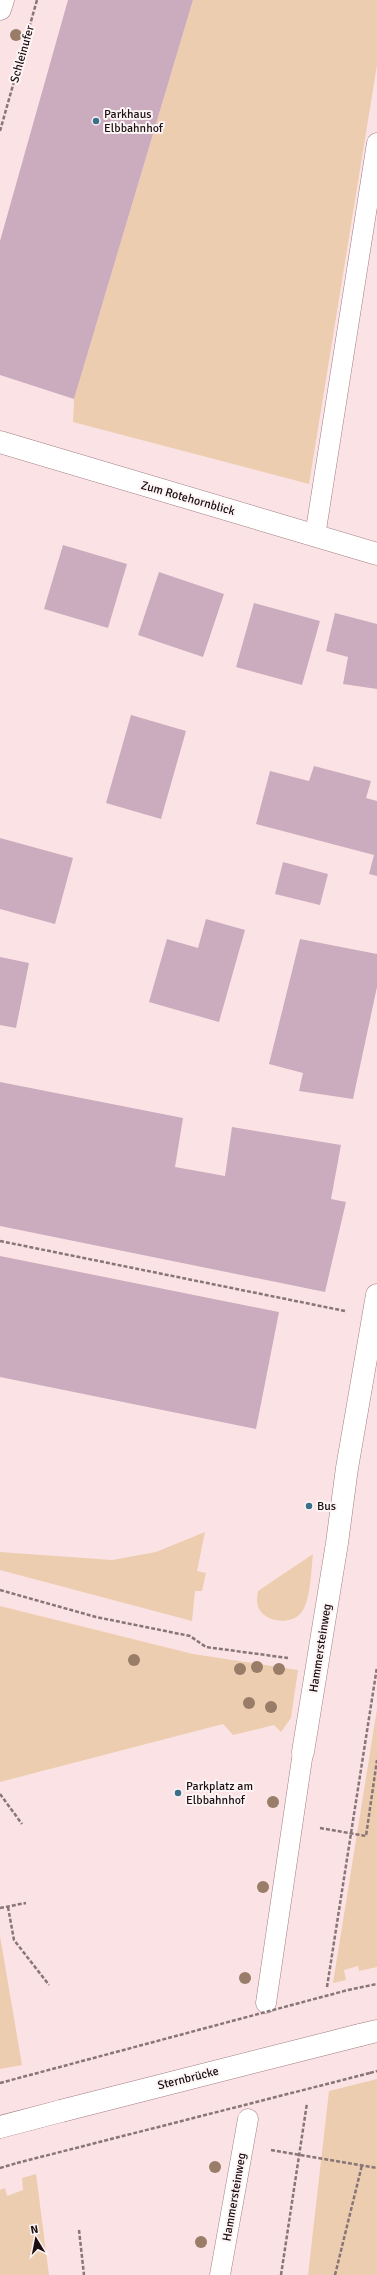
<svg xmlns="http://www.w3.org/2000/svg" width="377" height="2275" viewBox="0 0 377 2275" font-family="Signika,sans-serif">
	<rect width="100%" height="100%" fill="#fbe3e5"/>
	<!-- green -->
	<path fill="#edcdaf" d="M193 0H377V65L309 484 73 422 74 399Z
		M205 1532 197 1571 206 1573 202 1591H195L192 1621 0 1570V1552L112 1560 156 1552Z
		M313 1554C311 1569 311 1603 300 1614 290 1625 266 1622 259 1609 256 1603 257 1597 258 1591Z
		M0 1606 193 1654 298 1670 291 1718 281 1732 274 1725 233 1735 223 1724 0 1782Z
		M377 1709V1967L359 1971 358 1966 344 1970 346 1980 333 1983Z
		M0 1936 22 2065 0 2069Z
		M377 2079V2275H308L329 2091Z
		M36 2174 49 2275H0V2190L5 2188 7 2196 23 2190 22 2178Z"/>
	<!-- building -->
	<path fill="#cbabbe" d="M68 0H193L74 399 0 375V241Z
		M63 545 127 564 108 628 44 609Z
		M159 572 224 594 203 657 138 635Z
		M254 603 320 621 302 685 236 667Z
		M335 613 377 624V689L343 684 348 657 326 651Z
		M131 715 186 731 161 819 106 803Z
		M314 766 371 781 366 798 377 801V876L369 874 374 855 256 824 270 771 309 781Z
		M0 838 73 858 55 924 0 909Z
		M283 862 328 874 320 905 275 894Z
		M206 919 245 930 219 1022 149 1002 167 939 198 948Z
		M300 939 377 954V987L353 1099 299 1091 303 1073 269 1064Z
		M0 957 29 963 16 1028 0 1025Z
		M0 1082 183 1118 175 1167 225 1176 232 1127 341 1145 331 1199 346 1202 325 1292 0 1226Z
		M0 1256 279 1312 256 1429 0 1377Z"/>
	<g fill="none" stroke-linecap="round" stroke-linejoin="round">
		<!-- lane casing -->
		<g stroke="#a07c81" stroke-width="21">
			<path id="lane" d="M315 536 377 143
				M266 2003 303 1752
				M220 2275 248 2119"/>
		</g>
		<!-- street casing -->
		<g stroke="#a07c81" stroke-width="23">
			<path id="street" d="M0 442 377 554
				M303 1752 337 1543 347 1468 377 1295
				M360 2035 377 2031
				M0 2127 61 2111"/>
		</g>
		<!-- secondary casing -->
		<g stroke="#a07c81" stroke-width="23">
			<path id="secondary" d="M0 9 3 0"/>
		</g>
		<!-- path -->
		<path stroke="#887577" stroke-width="2.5" stroke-dasharray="4 2" stroke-linecap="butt" d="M0 131 37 0
			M0 1241 345 1311
			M0 1590 96 1617 190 1636 206 1647 288 1658
			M0 1794 22 1824
			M320 1828 366 1836 377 1760
			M8 1907 14 1940 49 1985
			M0 1908 26 1903
			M327 1987 377 1667
			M348 1990 377 1984
			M370 2073 377 2071
			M271 2150 377 2168
			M0 2168 17 2163
			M79 2230 84 2275
			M281 2275 307 2103
			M335 2275 362 2165"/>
		<!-- lane -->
		<use href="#lane" stroke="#fff" stroke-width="20"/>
		<!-- street -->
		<use href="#street" stroke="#fff" stroke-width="22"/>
		<!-- secondary -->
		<use href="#secondary" stroke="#fff" stroke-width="22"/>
		<!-- street-bridge casing -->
		<g stroke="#a07c81" stroke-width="23" stroke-linecap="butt">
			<path id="street-bridge" d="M61 2111 360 2035"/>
		</g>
		<!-- path-bridge -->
		<path stroke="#887577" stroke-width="2.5" stroke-dasharray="4 2" stroke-linecap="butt" d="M0 2083 348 1990
			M17 2163 370 2073"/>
		<!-- street-bridge -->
		<use href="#street-bridge" stroke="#fff" stroke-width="22"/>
	</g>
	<!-- trees -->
	<g fill="#997d68">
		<circle cx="16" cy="35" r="6"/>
		<circle cx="134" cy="1660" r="6"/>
		<circle cx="257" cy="1667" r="6"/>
		<circle cx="240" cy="1669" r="6"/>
		<circle cx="279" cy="1669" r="6"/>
		<circle cx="249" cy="1703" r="6"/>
		<circle cx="271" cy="1707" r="6"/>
		<circle cx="273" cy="1802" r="6"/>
		<circle cx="263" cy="1887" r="6"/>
		<circle cx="245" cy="1978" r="6"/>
		<circle cx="215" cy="2167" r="6"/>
		<circle cx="201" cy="2242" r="6"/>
	</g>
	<!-- markers -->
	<g fill="#39708b" stroke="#fdf4f5" stroke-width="1.5">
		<circle cx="96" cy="121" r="4"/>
		<circle cx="309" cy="1506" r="4"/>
		<circle cx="178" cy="1793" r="4"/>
	</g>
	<g text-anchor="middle" stroke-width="4" stroke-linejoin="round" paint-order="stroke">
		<!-- street labels -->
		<g font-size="12" fill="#1c0f11" stroke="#fdf4f5">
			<text transform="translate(22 54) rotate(-74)" y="4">Schleinufer</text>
			<text transform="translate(188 498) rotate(16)" y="4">Zum Rotehornblick</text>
			<text transform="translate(320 1648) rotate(-81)" y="4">Hammersteinweg</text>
			<text transform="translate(188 2078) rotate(-14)" y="4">Sternbrücke</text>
			<text transform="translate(234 2197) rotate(-80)" y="4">Hammersteinweg</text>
		</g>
		<!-- poi labels -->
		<g font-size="12" fill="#1c0f11" stroke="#fdf4f5" text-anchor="start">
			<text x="104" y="118">Parkhaus<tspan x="104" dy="14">Elbbahnhof</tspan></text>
			<text x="317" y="1510">Bus</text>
			<text x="186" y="1790">Parkplatz am<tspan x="186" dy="14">Elbbahnhof</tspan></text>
		</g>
	</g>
	<!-- north arrow -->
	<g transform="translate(36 2239) rotate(350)" stroke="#fdf4f5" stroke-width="3" paint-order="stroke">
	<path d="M0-3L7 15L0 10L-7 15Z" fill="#1c0f11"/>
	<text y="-6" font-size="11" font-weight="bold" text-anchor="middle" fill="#1c0f11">N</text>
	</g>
</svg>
